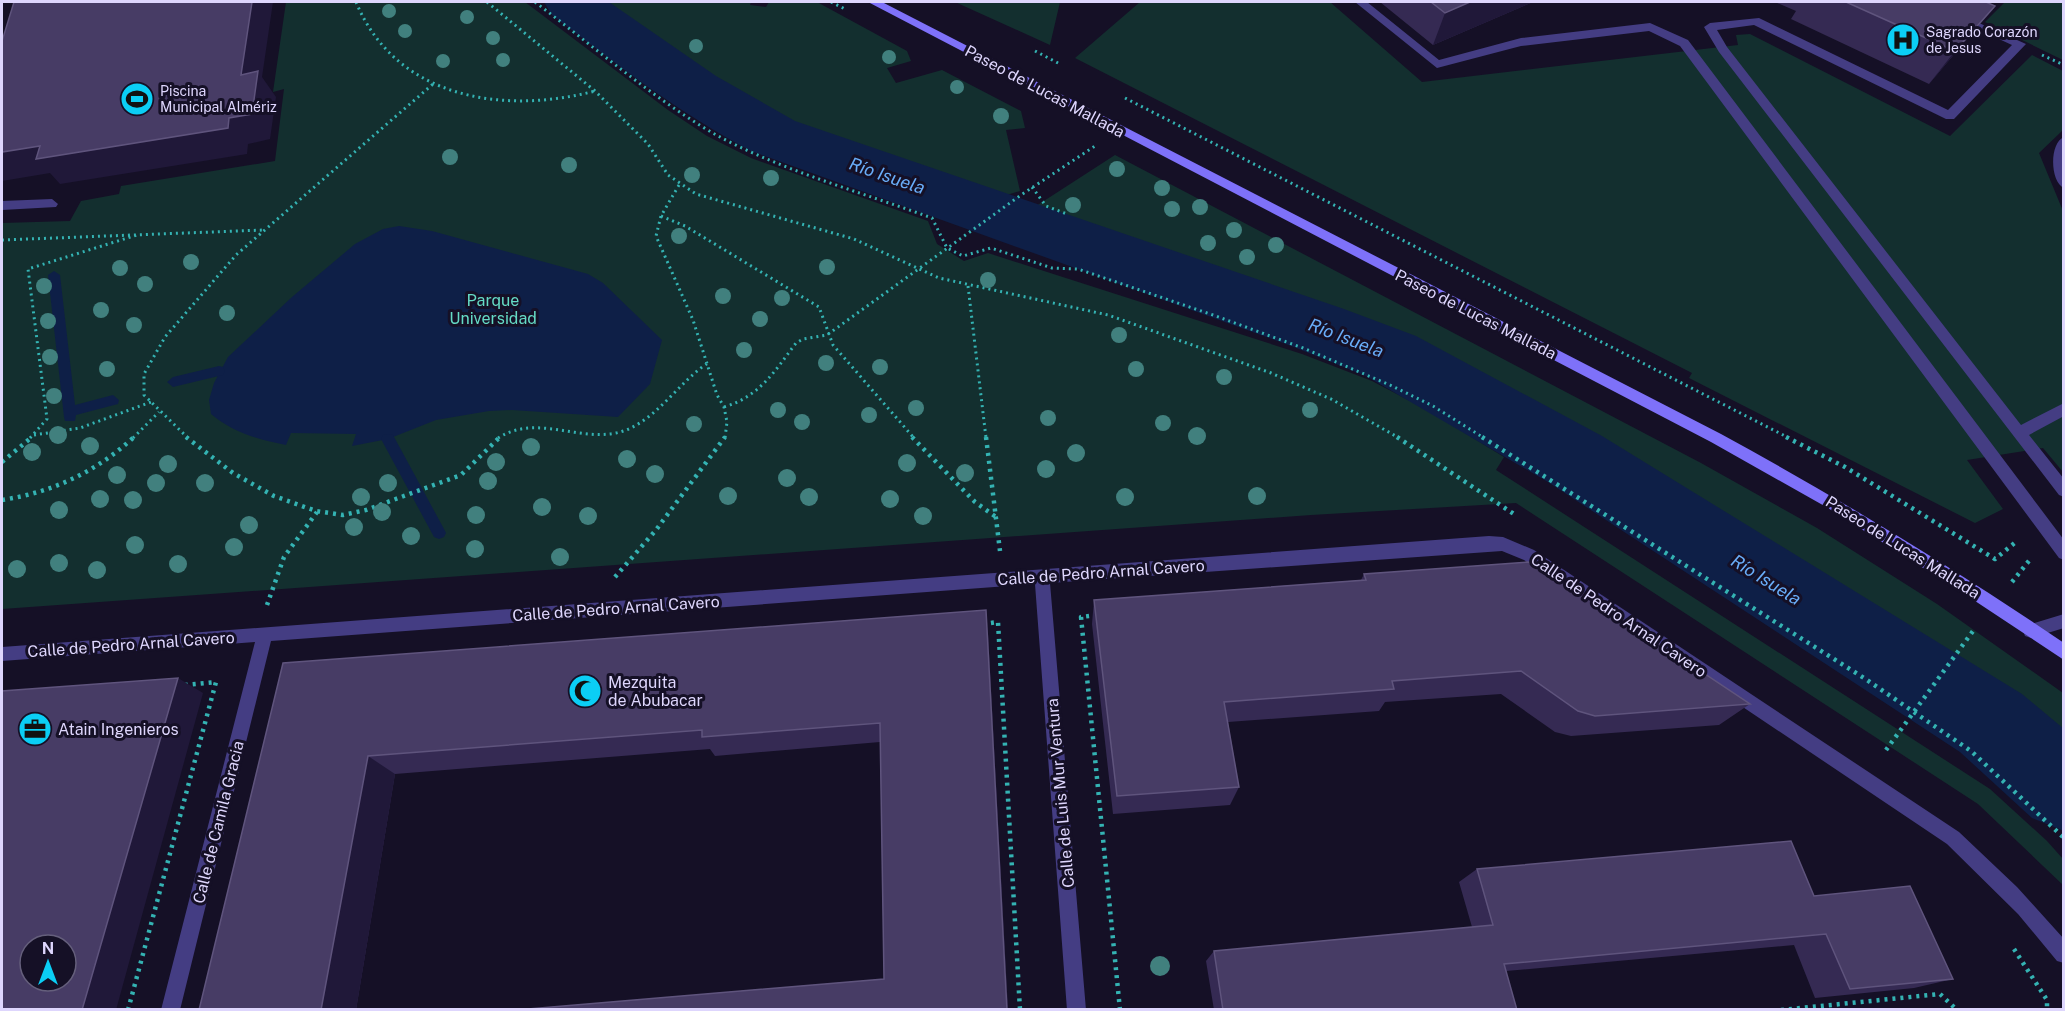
<svg xmlns="http://www.w3.org/2000/svg" width="2065" height="1011" viewBox="0 0 2065 1011" font-family="'Public Sans',sans-serif">
	<rect width="100%" height="100%" fill="#151026"/>
	<!-- green -->
	<path fill="#132f2f" d="M286 2H525L668 110 707 136 751 158 928 221 937 244 964 261 988 253 1302 354 1372 381 1429 411 1504 457 1496 470 1990 789 2047 841 2063 859V885L1978 804 1516 503 1311 515 2 609V223L70 221 81 201 119 194 121 186 275 161 284 89 273 92Z
		M604 2H751L750 5 766 7 769 2H817L907 51 911 61 887 68 896 83 942 70 1021 111 1025 128 1006 130 1020 191 1000 197 787 122 748 104Z
		M955 2H1060L1050 45Z
		M1140 2H1330L1422 82 1738 45 1736 35 1750 34 1950 136 2032 55 2063 71V130L2039 153 2063 211V472L2043 448 1967 460 2003 509 1975 523 1689 378 1692 373 1075 58Z
		M2005 2H2063V60L1985 22Z
		M1115 155 1701 463 1817 528 1937 604 2063 693V751L2007 702 1893 629 1598 447 1463 370 1402 338 1328 309 1033 208Z"/>
	<!-- water -->
	<path fill="#0e1f47" d="M399 226 432 231 588 274 603 283 662 340 650 384 618 417 512 410 489 411 436 420 388 439 352 446 356 434 291 433 286 445C259 440 232 432 211 414L209 400 214 383 228 357 292 297 355 244 383 229Z"/>
	<g fill="none" stroke-linecap="round" stroke-linejoin="round">
		<!-- stream -->
		<path fill="#0e1f47" fill-rule="evenodd" d="M54 271 60 275 75 405 113 395 119 400 118 404 76 415 75 421H65L64 417 48 275Z
			M219 366 223 367 225 371 223 375 173 387 167 382 173 377Z
			M388 434 393 435 444 529 446 533 444 537 439 539 434 537 381 439 383 435Z"/>
		<!-- river -->
		<path fill="#0e1f47" fill-rule="evenodd" d="M544 2H609L716 76 795 121 1344 309 1416 336 1602 436 2022 694 2064 729V831L2032 818 1960 752 1548 482 1366 376 1294 347 751 151C679 113 616 64 552 15Z"/>
		<!-- path-far1 -->
		<path stroke="#34b3b3" stroke-width="3" stroke-dasharray="2 4" stroke-linecap="butt" d="M356 2C396 99 504 115 595 91
			M487 2 595 91 648 144 668 175 696 194 854 239 939 278 1108 315 1271 373 1331 399 1399 438
			M535 2C593 46 649 95 711 132 776 169 861 192 932 218L947 248 963 256 991 248 1052 268 1078 269 1213 315 1303 348 1390 385 1433 406 1484 438
			M831 2 847 10
			M1035 51 1060 64
			M2042 55 2064 65
			M1125 98 1789 438
			M679 185 661 216 656 236 693 320 717 395 724 407 727 422 725 438
			M1032 187 1046 206 1067 214
			M661 216 685 226 819 307 833 345 914 438
			M2 240 264 230
			M968 286 986 438
			M724 407C759 397 775 371 796 343L803 339 827 335 1021 195 1095 146
			M34 435 80 428 151 402
			M30 438 47 419 28 269 137 235
			M133 438 159 412
			M188 438 144 395V374L165 337 236 255 433 84
			M498 438C536 414 576 441 616 433 654 425 677 383 708 363"/>
		<!-- path -->
		<path stroke="#34b3b3" stroke-width="4.5" stroke-dasharray="3 5" stroke-linecap="butt" d="M186 437 233 473 274 496 316 511 343 515 366 510 461 475 500 437
			M912 437 975 502 996 517
			M986 437 1000 551
			M1397 437 1514 514
			M1482 437 1864 678 1971 751 2064 838
			M1786 437 1845 467 1995 559 2017 541
			M2 462 32 437
			M2 500C53 492 96 472 134 437
			M615 577 656 530 725 437
			M2012 582 2032 557
			M267 605 284 557 317 512
			M1097 615 1081 617 1120 1010
			M983 624 998 622 1020 1010
			M2014 949 2047 1000V1010
			M128 1010 216 682 184 685
			M1781 1010 1940 994 1957 1010"/>
		<!-- lane -->
		<path fill="#443d83" fill-rule="evenodd" d="M1355 2H1367L1439 60 1521 38 1650 23 1688 40 2064 540V560L2059 558 1680 46 1649 31 1521 46 1437 68Z
			M1918 2H1932L2026 44 1954 119H1946L1754 25 1717 30 1727 47 2021 425 2064 403V416L2029 435 2064 479V497L2059 495 1719 52 1704 27 1710 23 1759 18 1948 110 2012 45Z
			M2064 137V188C2050 182 2049 143 2064 137Z
			M52 199 58 204 56 207 2 210V201Z
			M2064 614V628L2031 638 2025 636 2023 631 2025 626Z"/>
		<!-- street -->
		<path fill="#443d83" fill-rule="evenodd" d="M1489 536 1503 537 1534 550 1959 832 2017 887 2064 939V963L2057 961 2018 914 1947 844 1524 560 1502 551 1050 583 1086 1010H1067L1035 584 271 641 180 1010H161L255 642 2 661V647Z"/>
		<!-- secondary -->
		<path fill="#7e71f9" fill-rule="evenodd" d="M868 2H882L1721 434C1840 499 1952 567 2064 643V660L1966 595 1828 508 1711 442Z"/>
		<!-- path-bridge -->
		<path stroke="#34b3b3" stroke-width="4.5" stroke-dasharray="3 5" stroke-linecap="butt" d="M1886 750 1973 631"/>
	</g>
	<!-- trees -->
	<g fill="#41807e">
		<circle cx="389" cy="11" r="7"/>
		<circle cx="467" cy="17" r="7"/>
		<circle cx="405" cy="31" r="7"/>
		<circle cx="493" cy="38" r="7"/>
		<circle cx="696" cy="46" r="7"/>
		<circle cx="889" cy="57" r="7"/>
		<circle cx="503" cy="60" r="7"/>
		<circle cx="443" cy="61" r="7"/>
		<circle cx="957" cy="87" r="7"/>
		<circle cx="1001" cy="116" r="8"/>
		<circle cx="450" cy="157" r="8"/>
		<circle cx="569" cy="165" r="8"/>
		<circle cx="1117" cy="169" r="8"/>
		<circle cx="692" cy="175" r="8"/>
		<circle cx="771" cy="178" r="8"/>
		<circle cx="1162" cy="188" r="8"/>
		<circle cx="1073" cy="205" r="8"/>
		<circle cx="1200" cy="207" r="8"/>
		<circle cx="1172" cy="209" r="8"/>
		<circle cx="1234" cy="230" r="8"/>
		<circle cx="679" cy="236" r="8"/>
		<circle cx="1208" cy="243" r="8"/>
		<circle cx="1276" cy="245" r="8"/>
		<circle cx="1247" cy="257" r="8"/>
		<circle cx="191" cy="262" r="8"/>
		<circle cx="827" cy="267" r="8"/>
		<circle cx="120" cy="268" r="8"/>
		<circle cx="988" cy="280" r="8"/>
		<circle cx="145" cy="284" r="8"/>
		<circle cx="44" cy="286" r="8"/>
		<circle cx="723" cy="296" r="8"/>
		<circle cx="782" cy="298" r="8"/>
		<circle cx="101" cy="310" r="8"/>
		<circle cx="227" cy="313" r="8"/>
		<circle cx="760" cy="319" r="8"/>
		<circle cx="48" cy="321" r="8"/>
		<circle cx="134" cy="325" r="8"/>
		<circle cx="1119" cy="335" r="8"/>
		<circle cx="744" cy="350" r="8"/>
		<circle cx="50" cy="357" r="8"/>
		<circle cx="826" cy="363" r="8"/>
		<circle cx="880" cy="367" r="8"/>
		<circle cx="107" cy="369" r="8"/>
		<circle cx="1136" cy="369" r="8"/>
		<circle cx="1224" cy="377" r="8"/>
		<circle cx="54" cy="396" r="8"/>
		<circle cx="916" cy="408" r="8"/>
		<circle cx="778" cy="410" r="8"/>
		<circle cx="1310" cy="410" r="8"/>
		<circle cx="869" cy="415" r="8"/>
		<circle cx="1048" cy="418" r="8"/>
		<circle cx="802" cy="422" r="8"/>
		<circle cx="1163" cy="423" r="8"/>
		<circle cx="694" cy="424" r="8"/>
		<circle cx="58" cy="435" r="9"/>
		<circle cx="1197" cy="436" r="9"/>
		<circle cx="90" cy="446" r="9"/>
		<circle cx="531" cy="447" r="9"/>
		<circle cx="32" cy="452" r="9"/>
		<circle cx="1076" cy="453" r="9"/>
		<circle cx="627" cy="459" r="9"/>
		<circle cx="496" cy="462" r="9"/>
		<circle cx="907" cy="463" r="9"/>
		<circle cx="168" cy="464" r="9"/>
		<circle cx="1046" cy="469" r="9"/>
		<circle cx="965" cy="473" r="9"/>
		<circle cx="655" cy="474" r="9"/>
		<circle cx="117" cy="475" r="9"/>
		<circle cx="787" cy="478" r="9"/>
		<circle cx="488" cy="481" r="9"/>
		<circle cx="156" cy="483" r="9"/>
		<circle cx="205" cy="483" r="9"/>
		<circle cx="388" cy="483" r="9"/>
		<circle cx="728" cy="496" r="9"/>
		<circle cx="1257" cy="496" r="9"/>
		<circle cx="361" cy="497" r="9"/>
		<circle cx="809" cy="497" r="9"/>
		<circle cx="1125" cy="497" r="9"/>
		<circle cx="100" cy="499" r="9"/>
		<circle cx="890" cy="499" r="9"/>
		<circle cx="133" cy="500" r="9"/>
		<circle cx="542" cy="507" r="9"/>
		<circle cx="59" cy="510" r="9"/>
		<circle cx="382" cy="512" r="9"/>
		<circle cx="476" cy="515" r="9"/>
		<circle cx="588" cy="516" r="9"/>
		<circle cx="923" cy="516" r="9"/>
		<circle cx="249" cy="525" r="9"/>
		<circle cx="354" cy="527" r="9"/>
		<circle cx="411" cy="536" r="9"/>
		<circle cx="135" cy="545" r="9"/>
		<circle cx="234" cy="547" r="9"/>
		<circle cx="475" cy="549" r="9"/>
		<circle cx="560" cy="557" r="9"/>
		<circle cx="59" cy="563" r="9"/>
		<circle cx="178" cy="564" r="9"/>
		<circle cx="17" cy="569" r="9"/>
		<circle cx="97" cy="570" r="9"/>
		<circle cx="1160" cy="966" r="10"/>
	</g>
	<!-- wall -->
	<path fill="#352a53" d="M1380 2H1533L1433 45Z
		M1775 2H1986L1968 38 1929 84 1791 19 1796 11Z
		M1364 574 1750 704 1719 725 1571 736 1555 732 1501 694 1385 702 1379 711 1228 722 1239 787 1230 805 1113 814 1092 624 1094 600 1361 580Z
		M988 633 1008 1010H516L884 979 880 742 715 756 710 749 395 774 356 1010H199L283 663Z
		M1477 869 1814 896 1953 979 1914 988 1815 998 1794 945 1506 971 1517 1010H1214L1206 961 1214 951 1472 927 1459 882Z"/>
	<!-- shaded-wall -->
	<path fill="#201839" d="M252 2H273L262 77 276 97 270 139 248 144 247 154 60 184 50 173 2 181V152L229 118 241 75Z
		M1470 2H1533L1433 45 1445 13Z
		M1995 6 1968 38 1929 84 1955 51Z
		M986 610 988 633 1008 1010H1007Z
		M178 678 203 693 116 1010H82Z
		M368 756 395 774 356 1010H321Z"/>
	<!-- building -->
	<path fill="#473c65" stroke="#5f547d" stroke-width="1.5" fill-rule="evenodd" d="M14 2H252L241 75 258 71 252 114 229 118 228 128 36 159 40 146 2 152V41Z
		M1431 2H1470L1445 13Z
		M1846 2H1986L1995 6 1955 51Z
		M1528 562 1550 571 1750 704 1595 716 1578 711 1521 671 1392 681 1394 689 1224 702 1239 787 1117 796 1094 600 1366 580 1364 574Z
		M986 610 1007 1010H516L884 979 880 723 702 737V730L368 756 321 1010H199L283 663Z
		M178 678 82 1010H2V691ZM30 945H66V981H30Z
		M1791 841 1814 896 1910 886 1953 979 1850 989 1826 934 1504 964 1517 1010H1223L1214 951 1493 925 1477 869Z"/>
	<!-- icons -->
	<defs>
		<g id="hospital-disc" transform="scale(1.725)"><circle r="9.5" fill="#0bcef5" stroke="#151026"/><path d="M-5-5h3v3.5h4V-5h3V5h-3V1.5h-4V5h-3Z" fill="#111"/></g>
		<g id="stadium-disc" transform="scale(1.725)"><circle r="9.5" fill="#0bcef5" stroke="#151026"/><path d="M0-5a6.5 5 0 1 0 0 10a6.5 5 0 1 0 0-10ZM-3.5-1.8h7v3.6h-7Z" fill="#111"/></g>
		<g id="mosque-disc" transform="scale(1.725)"><circle r="9.5" fill="#0bcef5" stroke="#151026"/><path d="M3.5-4.9A6 6 0 1 0 3.5 4.9A5 5 0 1 1 3.5-4.9Z" fill="#111"/></g>
		<g id="office-disc" transform="scale(1.725)"><circle r="9.5" fill="#0bcef5" stroke="#151026"/><path d="M-6-3h4V-5.5h4V-3h4V5H-6ZM-1-4.5V-3h2v-1.5ZM-6 0V1H6V0Z" fill="#111"/></g>
	</defs>
	<g fill-rule="evenodd">
		<use href="#hospital-disc" x="1903" y="40"/>
		<use href="#stadium-disc" x="137" y="99"/>
		<use href="#mosque-disc" x="585" y="691"/>
		<use href="#office-disc" x="35" y="729"/>
	</g>
	<g text-anchor="middle" stroke-width="6" stroke-linejoin="round" paint-order="stroke">
		<!-- far-poi labels -->
		<g font-size="14" fill="#ded6fd" stroke="#151026" text-anchor="start">
			<text x="1926" y="37">Sagrado Corazón<tspan x="1926" dy="16">de Jesus</tspan></text>
			<text x="160" y="96">Piscina<tspan x="160" dy="16">Municipal Almériz</tspan></text>
		</g>
		<!-- street labels -->
		<g font-size="16" fill="#ded6fd" stroke="#151026">
			<text transform="translate(1045 91) rotate(28)" y="6">Paseo de Lucas Mallada</text>
			<text transform="translate(1476 314) rotate(27)" y="6">Paseo de Lucas Mallada</text>
			<text transform="translate(1903 547) rotate(32)" y="6">Paseo de Lucas Mallada</text>
			<text transform="translate(1101 572) rotate(-4)" y="6">Calle de Pedro Arnal Cavero</text>
			<text transform="translate(616 608) rotate(-4)" y="6">Calle de Pedro Arnal Cavero</text>
			<text transform="translate(1619 615) rotate(34)" y="6">Calle de Pedro Arnal Cavero</text>
			<text transform="translate(131 644) rotate(-4)" y="6">Calle de Pedro Arnal Cavero</text>
			<text transform="translate(1060 793) rotate(-95)" y="6">Calle de Luis Mur Ventura</text>
			<text transform="translate(218 822) rotate(-76)" y="6">Calle de Camila Gracia</text>
		</g>
		<!-- park labels -->
		<g font-size="16" fill="#65dbc6" stroke="#151026">
			<text x="493" y="306">Parque<tspan x="493" dy="18">Universidad</tspan></text>
		</g>
		<!-- poi labels -->
		<g font-size="16" fill="#ded6fd" stroke="#151026" text-anchor="start">
			<text x="608" y="688">Mezquita<tspan x="608" dy="18">de Abubacar</tspan></text>
			<text x="58" y="735">Atain Ingenieros</text>
		</g>
		<!-- water labels -->
		<g font-size="18" font-style="italic" fill="#69adf9" stroke="#151026">
			<text transform="translate(887 176) rotate(19)" y="6">Río Isuela</text>
			<text transform="translate(1346 338) rotate(21)" y="6">Río Isuela</text>
			<text transform="translate(1766 580) rotate(32)" y="6">Río Isuela</text>
		</g>
	</g>
	<!-- border -->
	<rect width="2065" height="1011" fill="none" stroke="#ded6fd" stroke-width="6"/>
	<!-- north arrow -->
	<g transform="translate(48 963)"><circle r="28" fill="#151026" stroke="#655f7c" stroke-width="1.5"/>
	<path d="M0-4.5L10 22L0 15L-10 22Z" fill="#0bcef5"/>
	<text y="-9" font-size="16" font-weight="bold" text-anchor="middle" fill="#ded6fd">N</text>
	</g>
</svg>
